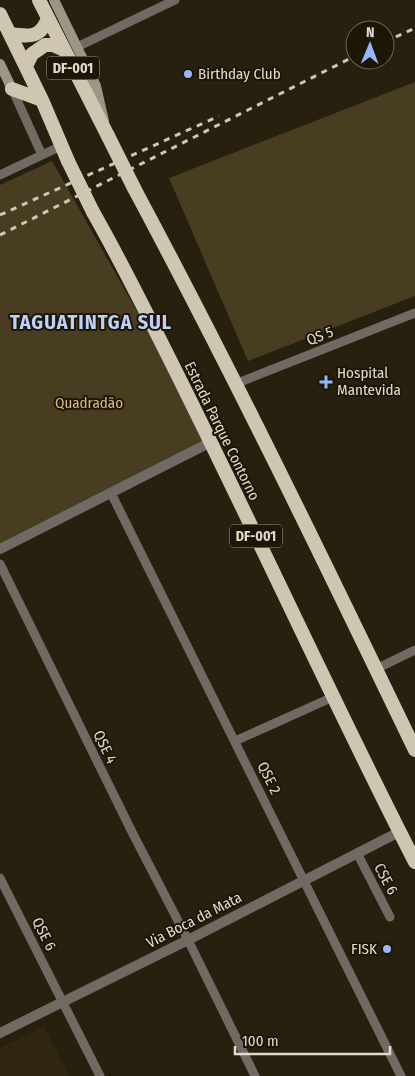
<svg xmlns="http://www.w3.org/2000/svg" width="415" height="1076" viewBox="0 0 415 1076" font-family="'Fira Sans Condensed',sans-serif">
	<rect width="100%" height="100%" fill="#27200f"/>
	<!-- built -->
	<path fill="#312710" d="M44 1027 69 1076H0V1048Z"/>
	<!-- green -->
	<path fill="#483d21" d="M415 82V296L248 361 169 178Z
		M52 161 211 442 0 546V185Z"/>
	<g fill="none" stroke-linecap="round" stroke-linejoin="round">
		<!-- minor -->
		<path stroke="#6f6b63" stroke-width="9" d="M77 47 175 0
			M12 89 42 155
			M0 175 61 146
			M235 384 415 313
			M111 493 401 1076
			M0 564 133 834 188 940 255 1076
			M376 669 415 650
			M235 741 333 697
			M357 853 390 917
			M0 878 100 1076"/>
		<!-- tertiary -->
		<path stroke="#6f6b63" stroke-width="10" d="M0 549 211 442
			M0 1033 188 940 401 831"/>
		<!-- secondary -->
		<path stroke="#9c9688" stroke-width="10" d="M54 0 96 86 104 121
			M0 64 12 89"/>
		<!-- trunk -->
		<path stroke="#cfc6b2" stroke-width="14" d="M39 0 108 136
			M0 14 42 100 68 161
			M11 34C29 37 41 38 48 18
			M26 66 32 54 45 45H53L64 50
			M12 89 42 100
			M134 188C233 373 324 561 415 750
			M93 212C126 270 155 330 185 390 263 547 335 706 415 862"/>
		<!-- rail -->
		<path stroke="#ccc7bb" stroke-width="3" stroke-dasharray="6 6" stroke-linecap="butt" d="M385 42 415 28
			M0 215 219 116
			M0 235 355 56"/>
		<!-- trunk-bridge -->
		<path stroke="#cfc6b2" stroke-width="14" d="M108 136 134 188
			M68 161 93 212"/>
	</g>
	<!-- markers -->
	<g fill="#98b6fd" stroke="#1d1606" stroke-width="2">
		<circle cx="188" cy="74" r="5"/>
		<path d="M323.5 374.5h5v5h5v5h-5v5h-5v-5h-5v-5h5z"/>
		<circle cx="387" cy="949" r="5"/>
	</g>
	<g text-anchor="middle" stroke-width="4" stroke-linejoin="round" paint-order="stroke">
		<!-- shield labels -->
		<g fill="#1d1606" stroke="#a6a093" stroke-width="1">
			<rect x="47" y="56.5" width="52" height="23" rx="4"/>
			<rect x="230" y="524.5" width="52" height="23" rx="4"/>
		</g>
		<g font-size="14" font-weight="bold" fill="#e0dbd0">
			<text x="73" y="73">DF-001</text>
			<text x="256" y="541">DF-001</text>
		</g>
		<!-- poi labels -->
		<g font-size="15" fill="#e0dbd0" stroke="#1d1606" text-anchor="start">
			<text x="198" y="79">Birthday Club</text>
			<text x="337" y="378">Hospital<tspan x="337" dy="17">Mantevida</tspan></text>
			<text x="377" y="954" text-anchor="end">FISK</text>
		</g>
		<!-- street labels -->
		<g font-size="15" fill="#e0dbd0" stroke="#1d1606">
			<text transform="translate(320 336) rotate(-21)" y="5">QS 5</text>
			<text transform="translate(222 431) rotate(64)" y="5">Estrada Parque Contorno</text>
			<text transform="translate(105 747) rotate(64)" y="5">QSE 4</text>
			<text transform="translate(269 778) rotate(64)" y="5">QSE 2</text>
			<text transform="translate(386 879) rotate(62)" y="5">CSE 6</text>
			<text transform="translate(194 920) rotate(-27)" y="5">Via Boca da Mata</text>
			<text transform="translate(44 934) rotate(63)" y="5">QSE 6</text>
		</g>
		<!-- park labels -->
		<g font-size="15" fill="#d8bc7b" stroke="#1d1606">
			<text x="89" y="408">Quadradão</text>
		</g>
		<!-- district labels -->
		<g font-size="20" font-weight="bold" letter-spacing="1" fill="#bfd1fa" stroke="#1d1606">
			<text x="91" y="329">TAGUATINTGA SUL</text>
		</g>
	</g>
	<!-- north arrow -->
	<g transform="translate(370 45) rotate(1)"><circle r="24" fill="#1d1606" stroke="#6b6557"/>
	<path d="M0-4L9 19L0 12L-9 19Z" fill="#98b6fd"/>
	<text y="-8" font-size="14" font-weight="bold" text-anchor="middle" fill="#e0dbd0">N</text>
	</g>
	<!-- scale -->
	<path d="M235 1046v8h155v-8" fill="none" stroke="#e0dbd0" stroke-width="2.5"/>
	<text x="242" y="1046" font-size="15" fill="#e0dbd0" stroke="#1d1606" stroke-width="4" paint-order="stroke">100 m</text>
</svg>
